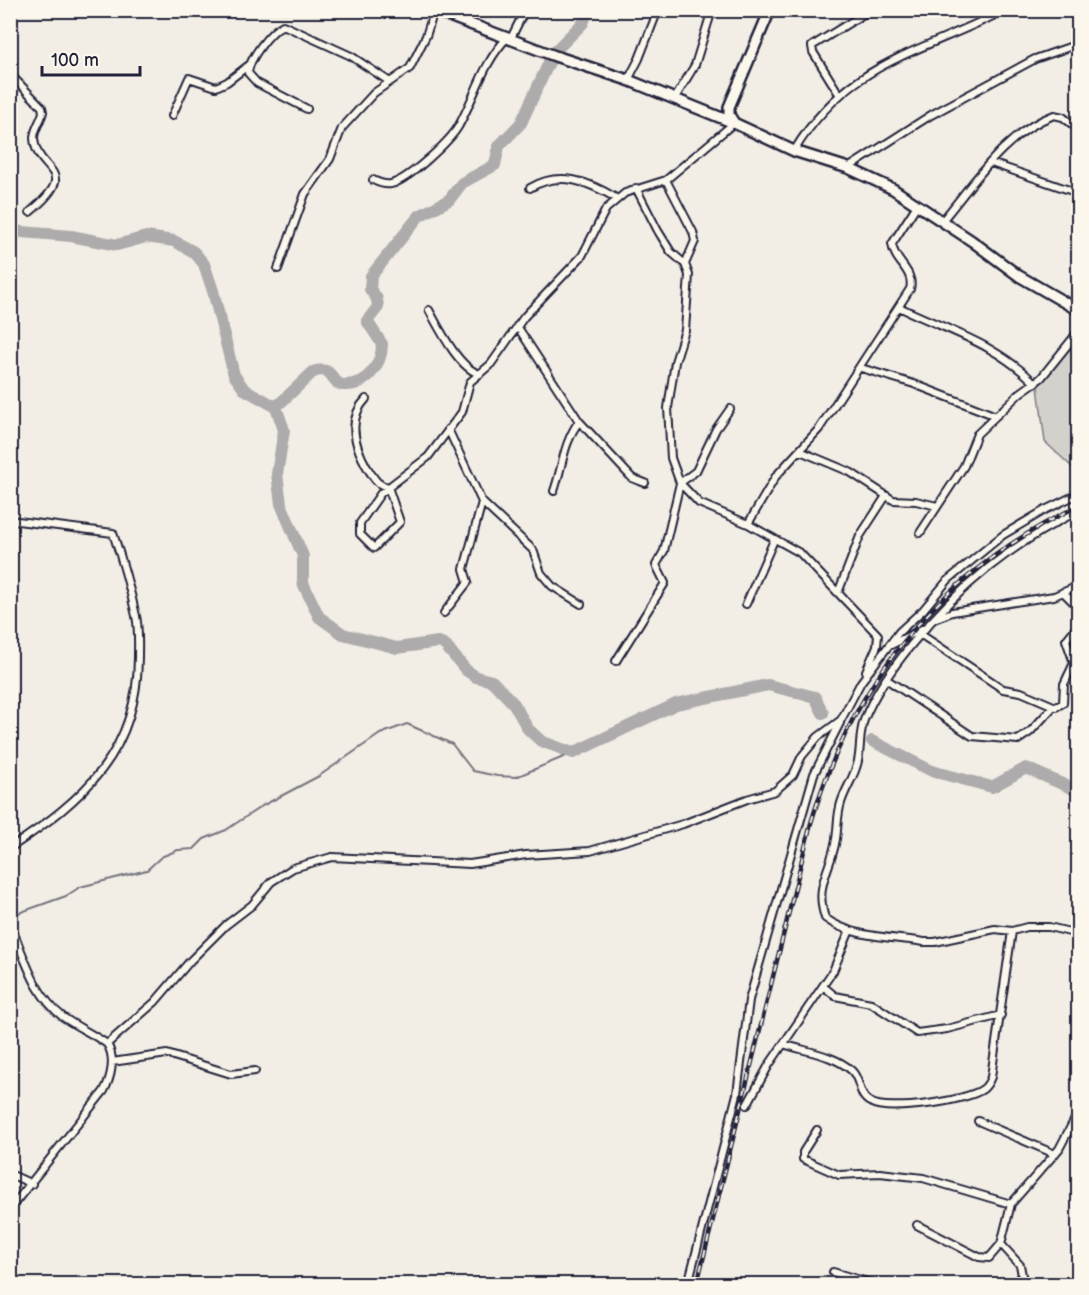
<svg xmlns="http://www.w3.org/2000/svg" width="1089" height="1295" viewBox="0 0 1089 1295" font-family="'Balsamiq Sans',sans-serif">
	<rect width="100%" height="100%" fill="#f2eee5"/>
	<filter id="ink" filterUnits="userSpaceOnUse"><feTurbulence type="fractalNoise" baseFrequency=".0167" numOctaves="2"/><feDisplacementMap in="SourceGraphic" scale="12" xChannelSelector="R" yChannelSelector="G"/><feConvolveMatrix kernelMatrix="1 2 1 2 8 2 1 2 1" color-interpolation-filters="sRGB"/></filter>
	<g filter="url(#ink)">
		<!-- green -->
		<path fill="#d4d1cc" stroke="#7b7a84" stroke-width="1.5" d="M1078 347V476L1072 467 1045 442 1038 387 1068 350Z"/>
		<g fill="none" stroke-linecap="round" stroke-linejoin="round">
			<!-- stream -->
			<path stroke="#76747f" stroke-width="2" d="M10 916 66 896 80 887 147 870 161 857 178 850 194 849 204 839 226 830 262 806 319 776 380 734 407 724 452 744 473 771 497 776 516 777 573 753"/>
			<!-- river -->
			<path stroke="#aeabad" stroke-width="12" d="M555 51 583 23 588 10
				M10 231 71 236 117 245 146 237 174 241 194 252 204 264 213 291 234 375 244 389 276 407 284 430 277 474 281 504 303 556V583L319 617 343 634 397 648 438 642 444 644 466 670 476 677 492 681 514 704 528 729 541 741 573 753 676 704 768 685 815 697 823 713
				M276 407 313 372C335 364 330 385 344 385 367 386 382 364 382 344L367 321 378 307 377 299 370 289 371 276 419 216 449 200 462 183 495 165 499 146 521 123 551 58
				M872 741 932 771 992 787 1026 768 1078 791"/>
			<!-- street casing -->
			<g stroke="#22223b" stroke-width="10">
				<path id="street" d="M511 38 525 10
					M10 74 42 107 43 112C41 121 34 129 34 138 36 174 83 168 30 212
					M628 80 639 59 658 10
					M839 94 813 52 812 46 870 10
					M675 98 695 65 712 10
					M307 109 257 83 248 73C249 59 270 31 283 25L351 56 390 82
					M172 116 189 78 216 87 227 82 249 65
					M794 151C848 61 919 54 1005 10
					M991 163 1078 193
					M848 168 931 115 1035 59 1078 44
					M373 180C379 183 384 185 391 184 408 180 449 142 458 127 475 97 483 62 508 37
					M666 180 693 232 695 241 685 264
					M530 188C560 170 589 182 616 198
					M636 188 658 231 671 252 685 264 689 275 685 330 675 362 668 408 671 458 680 483 699 503 748 524 800 553 878 635 877 646 866 671
					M942 221C974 183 1005 133 1054 115L1063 117 1078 129
					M278 269 305 194 330 159 342 128 374 93 410 68 426 36 434 11
					M899 307C951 332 993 342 1035 383
					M429 310C439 328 459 369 480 374
					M517 326 579 421 632 478 645 483
					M861 368 914 384 996 416
					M366 399C346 420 355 447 368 469 374 478 377 485 388 487L400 522 374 548 360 534V523L381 493 428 457 462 412 470 382 491 364 524 317 582 256 606 209 625 193 666 180 734 123
					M448 429 482 502 533 550 541 573 552 586 581 604
					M800 451 850 472 893 500 916 501 937 506
					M554 491C563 465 563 444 579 421
					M1078 511C1012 544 959 586 912 644 893 667 875 692 864 720 859 734 861 747 858 761 855 776 845 789 841 803 837 815 838 827 836 839 831 871 814 884 825 918 851 938 893 937 924 942H935L995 929 1012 931 1027 927H1049L1078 934
					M10 520 113 533C122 560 130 588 136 616 139 629 138 644 138 657 138 752 84 799 10 848
					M748 524 776 476 819 429 910 289C915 271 894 262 892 244L917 205
					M920 533 964 466 977 434 1020 393 1041 378 1078 332
					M1063 592 1078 607
					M838 593 860 536 886 496
					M746 604 774 540
					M444 613 468 582 464 569 482 502
					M934 619 952 612 1054 596 1078 586
					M920 634 1003 689 1021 692 1056 707 1063 703 1064 684 1074 663 1066 640 1078 625
					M891 645 922 629
					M616 661 665 583 656 565 664 551 680 483 696 471 716 429 730 409
					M886 679 972 736 1018 740 1030 732 1053 707
					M10 924C25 957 33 994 63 1017 77 1027 93 1034 107 1044 116 1058 111 1078 104 1091L10 1209
					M823 986 835 996 871 1003 917 1033 947 1029 1001 1015
					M107 1044 155 1002 190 961 226 925 252 905 271 882 293 868 332 857 470 864 526 855 590 851 683 824 747 799 775 791 793 775 802 756 818 737 841 720 861 682 899 632 923 610 948 580 1003 535 1045 510 1078 494
					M783 1044C804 1051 836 1055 852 1071 861 1080 858 1096 870 1102 887 1113 967 1101 983 1089 987 1086 989 1082 991 1077L1012 931
					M112 1062 167 1054 231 1074 255 1071
					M747 1105 769 1065 833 971 850 930
					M978 1121 1055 1154
					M817 1130 803 1152V1159L839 1175 880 1173 923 1178 1011 1204 1059 1149 1078 1113
					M10 1174 32 1184
					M917 1225 979 1257 989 1258 1001 1244 1011 1204
					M1001 1244 1020 1265 1022 1275 1015 1284
					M833 1272 874 1284
					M688 1284 737 1094 749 1000 814 774 840 723"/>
			</g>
			<!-- secondary casing -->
			<g stroke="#22223b" stroke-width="14">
				<path id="secondary" d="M433 10 555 56 628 80 734 123
					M770 10 729 107V115L734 123 794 151 848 168 893 189 972 241 1019 276 1078 310"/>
			</g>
			<!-- street -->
			<use href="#street" stroke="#fbf7ec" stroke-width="6"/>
			<!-- secondary -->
			<use href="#secondary" stroke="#fbf7ec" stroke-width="9"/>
			<!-- rail casing -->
			<g stroke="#22223b" stroke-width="4.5">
				<path id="rail" d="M697 1284 811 823C854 677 942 572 1078 506"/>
			</g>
			<!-- rail -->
			<use href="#rail" stroke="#fbf7ec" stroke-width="2" stroke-dasharray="7" stroke-linecap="butt"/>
		</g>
	</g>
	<!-- margin -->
	<rect width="1089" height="1295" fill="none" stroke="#fbf7ec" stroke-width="36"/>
	<rect x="18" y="18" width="1053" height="1259" fill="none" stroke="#22223b" stroke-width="2" filter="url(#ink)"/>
	<!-- scale -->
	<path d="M42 66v9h98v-9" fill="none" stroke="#22223b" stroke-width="3"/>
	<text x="51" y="66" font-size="18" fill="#22223b" stroke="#fbf7ec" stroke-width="4.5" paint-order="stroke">100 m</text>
</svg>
